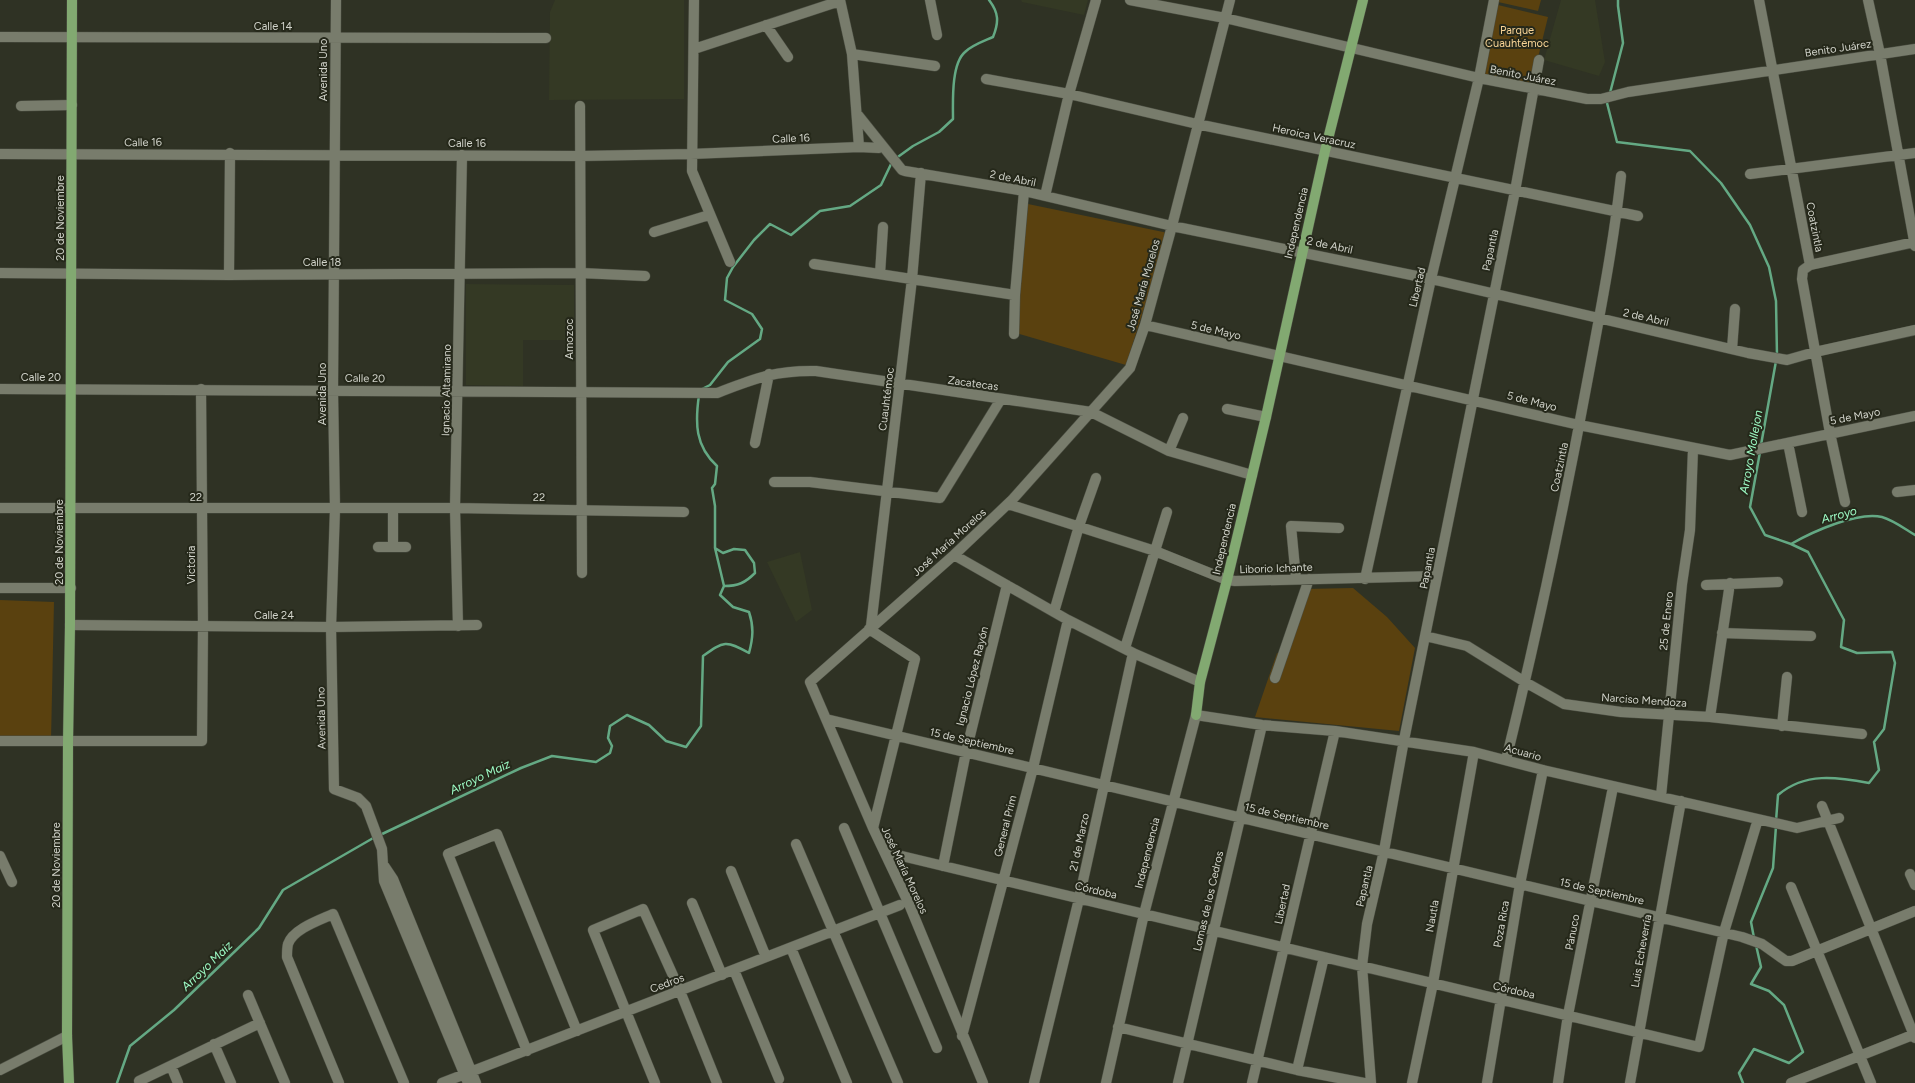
<svg xmlns="http://www.w3.org/2000/svg" width="1915" height="1083" viewBox="0 0 1915 1083" font-family="Figtree,sans-serif">
	<rect width="100%" height="100%" fill="#2f3224"/>
	<!-- built -->
	<path fill="#343924" d="M555 0H684V99L549 100 550 12Z
		M1021 0H1088L1084 15 1022 2Z
		M1561 0H1595L1605 62 1599 76 1544 60Z
		M466 284 574 285V340H523V386L466 385Z
		M800 552 812 610 796 622 767 562Z"/>
	<!-- green -->
	<path fill="#5a410f" d="M1498 0H1541L1538 11 1498 2Z
		M1498 5 1548 17 1531 86 1482 75Z
		M1028 204 1168 233 1126 365 1016 333Z
		M1353 588 1387 617 1415 648 1399 731 1255 717 1277 653 1284 655 1305 589Z
		M0 600 54 602 51 740H0Z"/>
	<g fill="none" stroke-linecap="round" stroke-linejoin="round">
		<!-- stream -->
		<path stroke="#64a984" stroke-width="2.5" d="M1610 93 1623 43 1618 6V0
			M1608 100 1607 103 1617 142 1690 151 1721 183 1750 225 1769 267 1776 301 1777 356
			M895 159 913 146 939 132 953 119C953 102 951 64 965 52 972 45 984 41 993 37 999 22 999 13 989 0
			M702 389 710 385 728 362 760 339 762 329 752 314 725 300 727 278 733 267 754 240 770 224 791 235 820 211 850 206 881 185 892 162
			M1761 445 1776 361
			M1760 452 1750 507 1765 535 1791 544 1808 552 1844 620 1841 647 1857 653 1892 652 1895 663 1884 729 1874 742 1879 770 1869 783C1837 777 1805 772 1778 795L1776 821
			M1791 544C1812 532 1858 511 1882 517 1893 520 1905 529 1915 535
			M715 548 723 553 734 549 745 550 754 563 755 573C745 583 738 586 724 586
			M380 835 521 768 552 756 596 762 610 753 612 746 608 738 610 726 627 715 649 725 666 741 686 747 701 726 703 656C724 641 726 640 749 653 753 638 754 627 749 612L733 607 720 595 724 586 715 548V506L712 488 715 484 717 466C695 446 695 423 699 395
			M1754 938 1751 922 1773 868 1776 826
			M117 1083 130 1046 174 1010 259 928 283 890 375 837
			M1743 1083 1739 1073 1754 1049 1789 1063 1803 1052 1784 1005 1769 991 1751 984 1761 967 1756 945"/>
		<!-- minor casing -->
		<g stroke="#4b4e42" stroke-width="11">
			<path id="minor" d="M336 0 333 390 335 509 331 627 334 789 358 798 366 806 382 849 384 881 468 1083
				M694 0 692 171 730 262
				M840 0 852 54 859 147
				M930 0 937 35
				M1130 0 1225 18 1479 78 1587 99H1601L1628 92 1915 49
				M1759 0 1810 265
				M1868 0 1880 54 1915 246
				M766 25 788 57
				M0 37 546 38
				M694 49 840 1
				M852 54 935 66
				M986 79 1069 94 1197 124 1638 216
				M21 106 72 105
				M580 106 582 573
				M858 115 902 170 905 171 1024 191 1172 226 1431 279 1748 353 1787 360 1815 352 1915 330
				M0 154 580 156 691 154 859 147 879 148 882 145
				M1750 174 1915 153
				M1045 196 1069 94 1096 0
				M654 232 709 215
				M814 264 1015 295
				M0 273 229 275 581 273 645 276
				M880 274 883 227
				M229 275 230 153
				M1145 325 1579 425 1730 455 1915 416
				M1014 334 1015 295 1024 191
				M1732 349 1735 309
				M0 389 717 393C754 379 775 370 816 371L1091 412 1169 451 1252 475
				M1227 409 1266 417
				M755 443 769 374
				M1788 443 1802 512
				M1169 451 1183 418
				M774 482H810L940 498 1001 399
				M1897 492 1915 490
				M1845 502 1830 433 1802 279 1803 270 1810 265 1915 242
				M1008 504 1155 551 1227 580 1235 581 1437 576
				M0 508H455L684 512
				M393 546V508
				M378 547H406
				M954 555 1068 620 1133 653 1200 682
				M1296 579 1291 526 1339 528
				M1365 579 1431 279 1479 78 1494 0
				M1706 585 1778 582
				M0 588H71
				M1054 612 1079 526 1096 478
				M70 625 331 627 477 625
				M458 626 455 508 462 155
				M871 626 912 279 921 173
				M869 629 915 659 873 828
				M1722 633 1811 636
				M1425 636 1467 646 1525 682 1564 704 1621 712 1710 717 1862 734
				M1125 648 1167 512
				M1275 678 1309 579
				M1710 717 1730 583
				M826 719 1742 937 1762 944 1786 961H1792L1915 911
				M1782 726 1787 677
				M0 741H202L203 626 201 389
				M1506 760C1538 630 1566 498 1590 367 1602 303 1614 240 1621 176
				M1661 796 1682 584 1690 530 1693 449
				M1822 806 1915 1038
				M844 828 937 1048
				M796 844 898 1083
				M885 852 1699 1047 1724 932 1758 819
				M0 856 12 882
				M383 864 393 879 476 1083
				M943 866 966 752 1007 585
				M731 871 766 957
				M1910 874 1915 885
				M1791 887 1871 1083
				M692 903 722 975
				M791 948 847 1083
				M734 970 779 1079
				M248 995 285 1083
				M1118 1027 1297 1070 1364 1083
				M962 1036 1033 768 1068 620
				M214 1044 231 1083
				M527 1051 448 854 497 834 577 1031
				M171 1066 178 1083
				M0 1070 67 1036
				M1297 1070 1324 957
				M140 1083 139 1081 260 1023
				M339 1083 287 957C287 954 287 948 288 944 293 929 320 920 333 914L404 1083
				M442 1083 900 905
				M655 1083 593 930 643 909 680 991 717 1083
				M983 1083 909 904 873 828 810 682 954 555 1012 500 1130 368 1145 325 1172 226 1230 0
				M1034 1083 1079 899 1133 653
				M1106 1083 1144 914 1196 715 1262 725 1335 731 1474 752 1543 770 1797 828 1839 818
				M1178 1083 1262 725
				M1252 1083 1335 731
				M1371 1083 1362 966 1367 924 1384 851 1404 740 1515 191 1539 60
				M1412 1083 1433 983 1474 752
				M1487 1083 1520 884 1543 770
				M1558 1083 1568 1015 1613 787
				M1630 1083 1681 801
				M1791 1083 1915 1034"/>
		</g>
		<!-- major casing -->
		<g stroke="#4b4e42" stroke-width="11">
			<path id="major" d="M1196 715 1200 682 1227 580 1266 417 1325 151 1363 0
				M69 1083 67 1036 68 743 70 625 72 0"/>
		</g>
		<!-- minor -->
		<use href="#minor" stroke="#787c6c" stroke-width="10"/>
		<!-- major -->
		<use href="#major" stroke="#82a971" stroke-width="10"/>
	</g>
	<g text-anchor="middle" stroke-width="4" stroke-linejoin="round" paint-order="stroke">
		<!-- street labels -->
		<g font-size="11" fill="#d1d3ca" stroke="#25281a">
			<text x="273" y="30">Calle 14</text>
			<text transform="translate(1838 48) rotate(-8)" y="4">Benito Juárez</text>
			<text transform="translate(323 70) rotate(-90)" y="4">Avenida Uno</text>
			<text transform="translate(1523 75) rotate(11)" y="4">Benito Juárez</text>
			<text transform="translate(1314 136) rotate(12)" y="4">Heroica Veracruz</text>
			<text transform="translate(791 138) rotate(-2)" y="4">Calle 16</text>
			<text transform="translate(143 142) rotate(-1)" y="4">Calle 16</text>
			<text x="467" y="147">Calle 16</text>
			<text transform="translate(1013 178) rotate(11)" y="4">2 de Abril</text>
			<text transform="translate(60 218) rotate(-90)" y="4">20 de Noviembre</text>
			<text transform="translate(1296 223) rotate(-77)" y="4">Independencia</text>
			<text transform="translate(1815 227) rotate(79)" y="4">Coatzintla</text>
			<text transform="translate(1330 245) rotate(12)" y="4">2 de Abril</text>
			<text transform="translate(1490 250) rotate(-78)" y="4">Papantla</text>
			<text x="322" y="266">Calle 18</text>
			<text transform="translate(1143 285) rotate(-74)" y="4">José María Morelos</text>
			<text transform="translate(1417 287) rotate(-77)" y="4">Libertad</text>
			<text transform="translate(1646 317) rotate(13)" y="4">2 de Abril</text>
			<text transform="translate(1216 330) rotate(13)" y="4">5 de Mayo</text>
			<text transform="translate(569 339) rotate(-90)" y="4">Amozoc</text>
			<text x="41" y="381">Calle 20</text>
			<text transform="translate(365 378) rotate(1)" y="4">Calle 20</text>
			<text transform="translate(973 383) rotate(8)" y="4">Zacatecas</text>
			<text transform="translate(446 390) rotate(-89)" y="4">Ignacio Altamirano</text>
			<text transform="translate(322 394) rotate(-90)" y="4">Avenida Uno</text>
			<text transform="translate(886 399) rotate(-83)" y="4">Cuauhtémoc</text>
			<text transform="translate(1532 401) rotate(14)" y="4">5 de Mayo</text>
			<text transform="translate(1855 416) rotate(-11)" y="4">5 de Mayo</text>
			<text transform="translate(1559 467) rotate(-78)" y="4">Coatzintla</text>
			<text x="196" y="501">22</text>
			<text transform="translate(539 497) rotate(1)" y="4">22</text>
			<text transform="translate(1224 539) rotate(-77)" y="4">Independencia</text>
			<text transform="translate(59 542) rotate(-90)" y="4">20 de Noviembre</text>
			<text transform="translate(949 542) rotate(-42)" y="4">José María Morelos</text>
			<text transform="translate(191 565) rotate(-90)" y="4">Victoria</text>
			<text transform="translate(1276 568) rotate(-2)" y="4">Liborio Ichante</text>
			<text transform="translate(1427 568) rotate(-79)" y="4">Papantla</text>
			<text x="274" y="619">Calle 24</text>
			<text transform="translate(1666 621) rotate(-84)" y="4">25 de Enero</text>
			<text transform="translate(972 676) rotate(-76)" y="4">Ignacio López Rayón</text>
			<text transform="translate(1644 700) rotate(4)" y="4">Narciso Mendoza</text>
			<text transform="translate(321 718) rotate(-91)" y="4">Avenida Uno</text>
			<text transform="translate(972 741) rotate(13)" y="4">15 de Septiembre</text>
			<text transform="translate(1523 752) rotate(16)" y="4">Acuario</text>
			<text transform="translate(1287 816) rotate(13)" y="4">15 de Septiembre</text>
			<text transform="translate(1005 826) rotate(-76)" y="4">General Prim</text>
			<text transform="translate(1079 842) rotate(-78)" y="4">21 de Marzo</text>
			<text transform="translate(1147 853) rotate(-76)" y="4">Independencia</text>
			<text transform="translate(56 865) rotate(-90)" y="4">20 de Noviembre</text>
			<text transform="translate(905 870) rotate(65)" y="4">José María Morelos</text>
			<text transform="translate(1364 886) rotate(-77)" y="4">Papantla</text>
			<text transform="translate(1096 890) rotate(13)" y="4">Córdoba</text>
			<text transform="translate(1602 891) rotate(13)" y="4">15 de Septiembre</text>
			<text transform="translate(1208 901) rotate(-77)" y="4">Lomas de los Cedros</text>
			<text transform="translate(1282 904) rotate(-78)" y="4">Libertad</text>
			<text transform="translate(1432 916) rotate(-80)" y="4">Nautla</text>
			<text transform="translate(1501 924) rotate(-80)" y="4">Poza Rica</text>
			<text transform="translate(1572 932) rotate(-79)" y="4">Pánuco</text>
			<text transform="translate(1641 951) rotate(-80)" y="4">Luis Echeverría</text>
			<text transform="translate(667 983) rotate(-21)" y="4">Cedros</text>
			<text transform="translate(1514 990) rotate(13)" y="4">Córdoba</text>
		</g>
		<!-- park labels -->
		<g font-size="11" fill="#f8d496" stroke="#25281a">
			<text x="1517" y="34">Parque<tspan x="1517" dy="13">Cuauhtémoc</tspan></text>
		</g>
		<!-- water labels -->
		<g font-size="12" font-style="italic" fill="#9dfbc5" stroke="#25281a">
			<text transform="translate(1751 452) rotate(-80)" y="4">Arroyo Mollejon</text>
			<text transform="translate(1839 515) rotate(-15)" y="4">Arroyo</text>
			<text transform="translate(480 777) rotate(-25)" y="4">Arroyo Maiz</text>
			<text transform="translate(207 966) rotate(-44)" y="4">Arroyo Maiz</text>
		</g>
	</g>
</svg>
